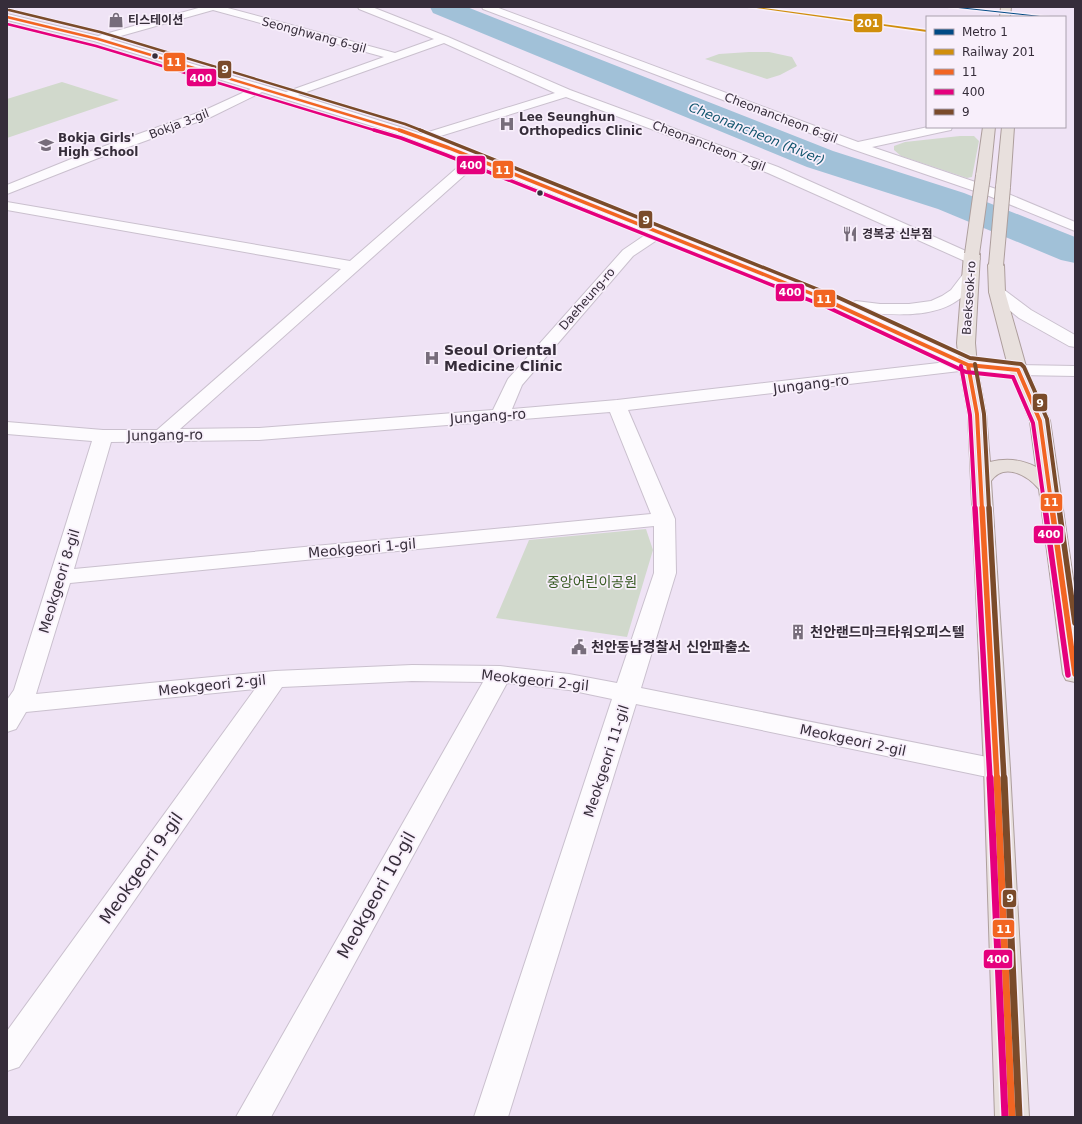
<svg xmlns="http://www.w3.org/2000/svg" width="1082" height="1124" viewBox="0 0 1082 1124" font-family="'DejaVu Sans','Noto Sans KR',sans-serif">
	<rect width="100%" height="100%" fill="#efe3f5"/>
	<!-- green -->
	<path fill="#d1d9cc" d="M749 52H769L792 57 797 66 780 75 767 79 705 59 719 54Z
		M62 82 119 100 7 138V99Z
		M960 136H974L979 141 972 177 967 178 901 156 894 150V146L905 142Z
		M646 529 653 550 627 637 496 618 529 540Z"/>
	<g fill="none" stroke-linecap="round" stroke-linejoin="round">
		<!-- river -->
		<path fill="#a1c1d8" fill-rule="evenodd" d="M430 7H467L833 151 964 193 1075 237V263L1061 260 938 209 807 167 433 13Z"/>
		<!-- minor casing -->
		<g stroke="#cac0ce" stroke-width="2">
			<path id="minor" d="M202 7H224L395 53 434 39 359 9 358 7H372L448 37 570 90 778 167 977 256 980 259 977 262 972 264 967 262 768 173 566 97 434 138 481 155 849 304 856 301 880 304H909L931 301 942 296 951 290 964 273 970 271 976 273 978 276C973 283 969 291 963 296 939 318 899 315 868 313L972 360 1018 365 1075 366V376L1018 375 968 370 628 410 675 519 676 573 641 688 997 759 1006 762 1010 769 1006 776 997 779 636 704 508 1117H474L612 699 569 690 507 683 271 1117H236L483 682 412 681 282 687 19 1067 7 1071V1031L255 689 26 712 16 729 7 732V700L14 690 92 441 7 434V422L103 430H157L341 269 7 210V202L350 261 466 160 398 134 262 92 211 117 101 157 7 194V185L91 151 203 111 251 89 94 41 7 20V14L98 36ZM213 10 384 57 286 92 110 39ZM444 43 555 93 422 134 298 95ZM477 164 648 233 623 250 508 379 493 410 259 428 180 429ZM660 238 824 304 947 362 617 400 512 409 522 385 633 256ZM610 412 651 514 74 569 111 442 259 440ZM654 526V573L617 683 569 674 500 666 412 665 275 671 36 694 70 583Z
				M482 7H496L858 142 928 127H952L951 130 946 131 872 147 999 190 1075 222V231L989 196 852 149 483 9Z
				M997 287 1003 289 1031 310 1075 335V347L1069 346 1019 318 991 295 989 292 991 289Z"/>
		</g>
		<!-- major casing -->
		<g stroke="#ad9e9c" stroke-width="2">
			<path id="major" d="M1001 7H1011L1010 17H1000Z
				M983 127H995L990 176 988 179 983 180 978 179 976 176Z
				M1002 127H1014L1010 187 1008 190 1003 191 998 190 996 187Z
				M972 249 977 251 980 254 975 343 977 365 986 414 990 462C1006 458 1021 459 1036 467L1030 421 1009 370 989 292 988 265 990 262 996 260 1002 262 1004 265 1005 292 1027 370 1050 421 1075 592V682L1066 680 1063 674 1039 489C1027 475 1004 462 991 481L1010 769 1029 1117H995L984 769 968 414 959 365 957 343 964 254 967 251Z"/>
		</g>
		<!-- minor -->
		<use href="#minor" fill="#fdfbfe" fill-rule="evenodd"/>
		<!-- major -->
		<use href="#major" fill="#e8e0dd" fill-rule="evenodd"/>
		<!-- major-bridge casing -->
		<g stroke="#ad9e9c" stroke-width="16" stroke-linecap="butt">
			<path id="major-bridge" d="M972 254 983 176
				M996 265 1003 187"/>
		</g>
		<!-- major-bridge -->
		<use href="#major-bridge" stroke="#e8e0dd" stroke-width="14"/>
		<!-- bus-1-far4 casing -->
		<g stroke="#f8effb" stroke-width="4">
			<path id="bus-1-far4" d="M7 17 98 39 402 131"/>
		</g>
		<!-- bus-1-far3 casing -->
		<g stroke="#f8effb" stroke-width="5.5">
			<path id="bus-1-far3" d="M399 130 449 148 820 297"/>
		</g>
		<!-- bus-1-far2 casing -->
		<g stroke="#f8effb" stroke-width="6">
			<path id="bus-1-far2" d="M817 296 968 365 1018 370 1040 421 1052 509
				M968 365 977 414 982 509"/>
		</g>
		<!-- bus-1-far1 casing -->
		<g stroke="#f8effb" stroke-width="8">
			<path id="bus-1-far1" d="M982 508 997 779
				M1052 508 1075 674"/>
		</g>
		<!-- bus-1 casing -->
		<g stroke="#f8effb" stroke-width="10">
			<path id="bus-1" d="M997 778 1012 1117"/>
		</g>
		<!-- bus-2-far4 casing -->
		<g stroke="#f8effb" stroke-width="4">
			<path id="bus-2-far4" d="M7 24 96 46 377 131"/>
		</g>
		<!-- bus-2-far3 casing -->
		<g stroke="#f8effb" stroke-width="5.5">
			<path id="bus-2-far3" d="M374 130 401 138 446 155 802 297"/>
		</g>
		<!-- bus-2-far2 casing -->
		<g stroke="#f8effb" stroke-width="6">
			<path id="bus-2-far2" d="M799 296 827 307 966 372 1013 377 1033 423 1045 509
				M961 366 970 415 975 509"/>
		</g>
		<!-- bus-2-far1 casing -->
		<g stroke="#f8effb" stroke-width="8">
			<path id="bus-2-far1" d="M975 508 990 779
				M1045 508 1068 675"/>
		</g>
		<!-- bus-2 casing -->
		<g stroke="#f8effb" stroke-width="10">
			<path id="bus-2" d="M990 778 1005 1117"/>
		</g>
		<!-- bus-3-far4 casing -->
		<g stroke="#f8effb" stroke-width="4">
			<path id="bus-3-far4" d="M9 10 100 32 405 124 423 131"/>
		</g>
		<!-- bus-3-far3 casing -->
		<g stroke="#f8effb" stroke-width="5.5">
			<path id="bus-3-far3" d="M420 130 837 297"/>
		</g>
		<!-- bus-3-far2 casing -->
		<g stroke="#f8effb" stroke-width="6">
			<path id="bus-3-far2" d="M835 296 970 358 1021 364 1024 367 1047 419 1059 509
				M975 364 984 414 989 509"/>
		</g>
		<!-- bus-3-far1 casing -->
		<g stroke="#f8effb" stroke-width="8">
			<path id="bus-3-far1" d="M989 508 1004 779
				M1059 508 1075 623"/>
		</g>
		<!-- bus-3 casing -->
		<g stroke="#f8effb" stroke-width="10">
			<path id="bus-3" d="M1004 778 1019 1117"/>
		</g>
		<!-- bus-1-far4 -->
		<use href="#bus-1-far4" stroke="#f26522" stroke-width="2.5"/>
		<!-- bus-1-far3 -->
		<use href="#bus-1-far3" stroke="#f26522" stroke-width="3.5"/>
		<!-- bus-1-far2 -->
		<use href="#bus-1-far2" stroke="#f26522" stroke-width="4"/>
		<!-- bus-1-far1 -->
		<use href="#bus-1-far1" stroke="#f26522" stroke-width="5.5"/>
		<!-- bus-1 -->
		<use href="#bus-1" stroke="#f26522" stroke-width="7"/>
		<!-- bus-2-far4 -->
		<use href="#bus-2-far4" stroke="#e5007d" stroke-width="2.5"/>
		<!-- bus-2-far3 -->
		<use href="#bus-2-far3" stroke="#e5007d" stroke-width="3.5"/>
		<!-- bus-2-far2 -->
		<use href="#bus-2-far2" stroke="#e5007d" stroke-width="4"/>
		<!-- bus-2-far1 -->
		<use href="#bus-2-far1" stroke="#e5007d" stroke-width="5.5"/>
		<!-- bus-2 -->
		<use href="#bus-2" stroke="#e5007d" stroke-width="7"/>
		<!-- bus-3-far4 -->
		<use href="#bus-3-far4" stroke="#7a4b2a" stroke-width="2.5"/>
		<!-- bus-3-far3 -->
		<use href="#bus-3-far3" stroke="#7a4b2a" stroke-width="3.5"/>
		<!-- bus-3-far2 -->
		<use href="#bus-3-far2" stroke="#7a4b2a" stroke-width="4"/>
		<!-- bus-3-far1 -->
		<use href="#bus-3-far1" stroke="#7a4b2a" stroke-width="5.5"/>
		<!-- bus-3 -->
		<use href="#bus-3" stroke="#7a4b2a" stroke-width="7"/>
		<!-- rail-1 casing -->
		<g stroke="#f8effb" stroke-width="3">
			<path id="rail-1" d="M749 7H756L927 30V32Z"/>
		</g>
		<!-- rail-1 -->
		<use href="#rail-1" fill="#d08e0c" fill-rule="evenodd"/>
		<!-- metro-1 casing -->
		<g stroke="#f8effb" stroke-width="3">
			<path id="metro-1" d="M949 7H958L1049 17H1040Z"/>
		</g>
		<!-- metro-1 -->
		<use href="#metro-1" fill="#004a85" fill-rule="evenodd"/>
	</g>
	<!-- icons -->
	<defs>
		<g id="shop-bare" transform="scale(1.2)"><path d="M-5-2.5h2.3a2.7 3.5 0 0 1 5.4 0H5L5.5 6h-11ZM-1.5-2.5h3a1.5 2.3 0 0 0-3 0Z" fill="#776d7b" stroke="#f8effb" stroke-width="2.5" paint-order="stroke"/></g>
		<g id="hospital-bare" transform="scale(1.2)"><path d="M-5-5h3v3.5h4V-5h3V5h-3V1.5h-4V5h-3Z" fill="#776d7b" stroke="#f8effb" stroke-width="2.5" paint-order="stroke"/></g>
		<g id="school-bare" transform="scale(1.2)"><path d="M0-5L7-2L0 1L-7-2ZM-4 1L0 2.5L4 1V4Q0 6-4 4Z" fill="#776d7b" stroke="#f8effb" stroke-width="2.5" paint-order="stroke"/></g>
		<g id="restaurant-bare" transform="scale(1.2)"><path d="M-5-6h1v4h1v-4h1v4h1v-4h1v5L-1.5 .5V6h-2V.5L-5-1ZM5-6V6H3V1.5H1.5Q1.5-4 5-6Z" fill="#776d7b" stroke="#f8effb" stroke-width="2.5" paint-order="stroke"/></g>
		<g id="building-bare" transform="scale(1.2)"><path d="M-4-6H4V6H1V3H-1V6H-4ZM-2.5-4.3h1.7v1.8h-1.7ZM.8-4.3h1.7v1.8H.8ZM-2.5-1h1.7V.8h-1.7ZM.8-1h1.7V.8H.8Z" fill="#776d7b" stroke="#f8effb" stroke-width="2.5" paint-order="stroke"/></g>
		<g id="civic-bare" transform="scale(1.2)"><path d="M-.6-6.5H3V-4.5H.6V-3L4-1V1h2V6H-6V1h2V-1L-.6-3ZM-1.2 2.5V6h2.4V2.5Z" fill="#776d7b" stroke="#f8effb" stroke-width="2.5" paint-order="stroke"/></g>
	</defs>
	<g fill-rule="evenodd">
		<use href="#shop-bare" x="116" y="20"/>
		<use href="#hospital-bare" x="507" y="124"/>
		<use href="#school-bare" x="46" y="145"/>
		<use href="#restaurant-bare" x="850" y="234"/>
		<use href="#hospital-bare" x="432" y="358"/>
		<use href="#building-bare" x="798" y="632"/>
		<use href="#civic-bare" x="579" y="647"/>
	</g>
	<!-- markers -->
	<g fill="#362d3a" stroke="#f8effb" stroke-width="1.5">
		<circle cx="155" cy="56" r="3.5"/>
		<circle cx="540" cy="193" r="3.5"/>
	</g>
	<g text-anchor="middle" stroke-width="3.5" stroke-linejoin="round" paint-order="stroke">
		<!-- far-poi labels -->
		<g font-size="12" font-weight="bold" fill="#362d3a" stroke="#f8effb" text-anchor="start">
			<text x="128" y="24">티스테이션</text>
			<text x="519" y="121">Lee Seunghun<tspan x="519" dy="14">Orthopedics Clinic</tspan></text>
			<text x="58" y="142">Bokja Girls'<tspan x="58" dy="14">High School</tspan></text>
			<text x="862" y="238">경복궁 신부점</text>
		</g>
		<!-- far-street labels -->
		<g font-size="12" fill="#362d3a" stroke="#f8effb">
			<text transform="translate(314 35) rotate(15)" y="4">Seonghwang 6-gil</text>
			<text transform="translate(781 118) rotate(21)" y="4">Cheonancheon 6-gil</text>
			<text transform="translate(179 124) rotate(-21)" y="4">Bokja 3-gil</text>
			<text transform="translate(709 146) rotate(21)" y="4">Cheonancheon 7-gil</text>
			<text transform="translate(969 298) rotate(-86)" y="4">Baekseok-ro</text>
			<text transform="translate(587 299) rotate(-49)" y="4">Daeheung-ro</text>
		</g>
		<!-- far-water labels -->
		<g font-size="13" font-style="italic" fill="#11556e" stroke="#f8effb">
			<text transform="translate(757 133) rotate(22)" y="5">Cheonancheon (River)</text>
		</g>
		<!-- poi labels -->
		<g font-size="14" font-weight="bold" fill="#362d3a" stroke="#f8effb" text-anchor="start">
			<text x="444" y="355">Seoul Oriental<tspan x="444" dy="16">Medicine Clinic</tspan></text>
			<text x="810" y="637">천안랜드마크타워오피스텔</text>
			<text x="591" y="652">천안동남경찰서 신안파출소</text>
		</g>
		<!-- street labels -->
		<g font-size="14" fill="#362d3a" stroke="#f8effb">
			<text transform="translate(811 384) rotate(-7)" y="5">Jungang-ro</text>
			<text transform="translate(488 416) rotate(-4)" y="5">Jungang-ro</text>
			<text transform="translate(165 435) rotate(-1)" y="5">Jungang-ro</text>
			<text transform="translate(362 548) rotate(-5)" y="5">Meokgeori 1-gil</text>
			<text transform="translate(59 581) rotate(-73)" y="5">Meokgeori 8-gil</text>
			<text transform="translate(535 680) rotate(6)" y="5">Meokgeori 2-gil</text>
			<text transform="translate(212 685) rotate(-6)" y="5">Meokgeori 2-gil</text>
			<text transform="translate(853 740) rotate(12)" y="5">Meokgeori 2-gil</text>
			<text transform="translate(606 761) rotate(-72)" y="5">Meokgeori 11-gil</text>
		</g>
		<!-- park labels -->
		<g font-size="14" fill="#365a21" stroke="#f8effb">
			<text x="592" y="587">중앙어린이공원</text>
		</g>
		<!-- near-street labels -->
		<g font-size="17" fill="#362d3a" stroke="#f8effb">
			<text transform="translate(141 868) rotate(-55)" y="6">Meokgeori 9-gil</text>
			<text transform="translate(376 895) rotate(-61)" y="6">Meokgeori 10-gil</text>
		</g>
	</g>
	<g stroke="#f8effb" stroke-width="1.5">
		<rect x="853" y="13" width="30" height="20" rx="4" fill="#d08e0c"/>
		<rect x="163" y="52" width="23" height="20" rx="4" fill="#f26522"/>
		<rect x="217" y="60" width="15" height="19" rx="4" fill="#7a4b2a"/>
		<rect x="186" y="68" width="31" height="19" rx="4" fill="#e5007d"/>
		<rect x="456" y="155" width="30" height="20" rx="4" fill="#e5007d"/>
		<rect x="492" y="160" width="22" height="19" rx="4" fill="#f26522"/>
		<rect x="638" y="210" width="15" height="19" rx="4" fill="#7a4b2a"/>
		<rect x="775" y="283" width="30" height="19" rx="4" fill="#e5007d"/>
		<rect x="813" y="289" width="23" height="19" rx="4" fill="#f26522"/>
		<rect x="1032" y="393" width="16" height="19" rx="4" fill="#7a4b2a"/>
		<rect x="1040" y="493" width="23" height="19" rx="4" fill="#f26522"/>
		<rect x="1033" y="525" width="31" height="19" rx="4" fill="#e5007d"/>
		<rect x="1002" y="889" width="15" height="19" rx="4" fill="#7a4b2a"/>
		<rect x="992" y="919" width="23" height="19" rx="4" fill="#f26522"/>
		<rect x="983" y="949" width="30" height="20" rx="4" fill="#e5007d"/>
	</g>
	<g font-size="11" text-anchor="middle" font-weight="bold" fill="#fff">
		<text x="868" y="27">201</text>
		<text x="174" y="66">11</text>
		<text x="225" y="73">9</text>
		<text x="201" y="82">400</text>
		<text x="471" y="169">400</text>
		<text x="503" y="174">11</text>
		<text x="646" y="224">9</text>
		<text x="790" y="296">400</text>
		<text x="824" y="303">11</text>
		<text x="1040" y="407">9</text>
		<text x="1051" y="506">11</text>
		<text x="1049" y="538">400</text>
		<text x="1010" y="902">9</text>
		<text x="1004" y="933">11</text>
		<text x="998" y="963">400</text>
	</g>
	<!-- border -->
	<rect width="1082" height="1124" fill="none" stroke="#362d3a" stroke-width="16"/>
	<!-- legend -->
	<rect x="926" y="16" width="140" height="112" fill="#f8effb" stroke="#aaa1ae"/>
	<rect x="934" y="29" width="20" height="6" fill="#004a85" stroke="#aaa1ae"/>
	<text x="962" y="36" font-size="12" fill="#362d3a">Metro 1</text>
	<rect x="934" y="49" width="20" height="6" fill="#d08e0c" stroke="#aaa1ae"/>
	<text x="962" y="56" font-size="12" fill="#362d3a">Railway 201</text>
	<rect x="934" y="69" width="20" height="6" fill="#f26522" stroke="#aaa1ae"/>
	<text x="962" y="76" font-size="12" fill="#362d3a">11</text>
	<rect x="934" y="89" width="20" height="6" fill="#e5007d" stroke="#aaa1ae"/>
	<text x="962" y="96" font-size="12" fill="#362d3a">400</text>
	<rect x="934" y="109" width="20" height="6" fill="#7a4b2a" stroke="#aaa1ae"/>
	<text x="962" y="116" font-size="12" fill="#362d3a">9</text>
</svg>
